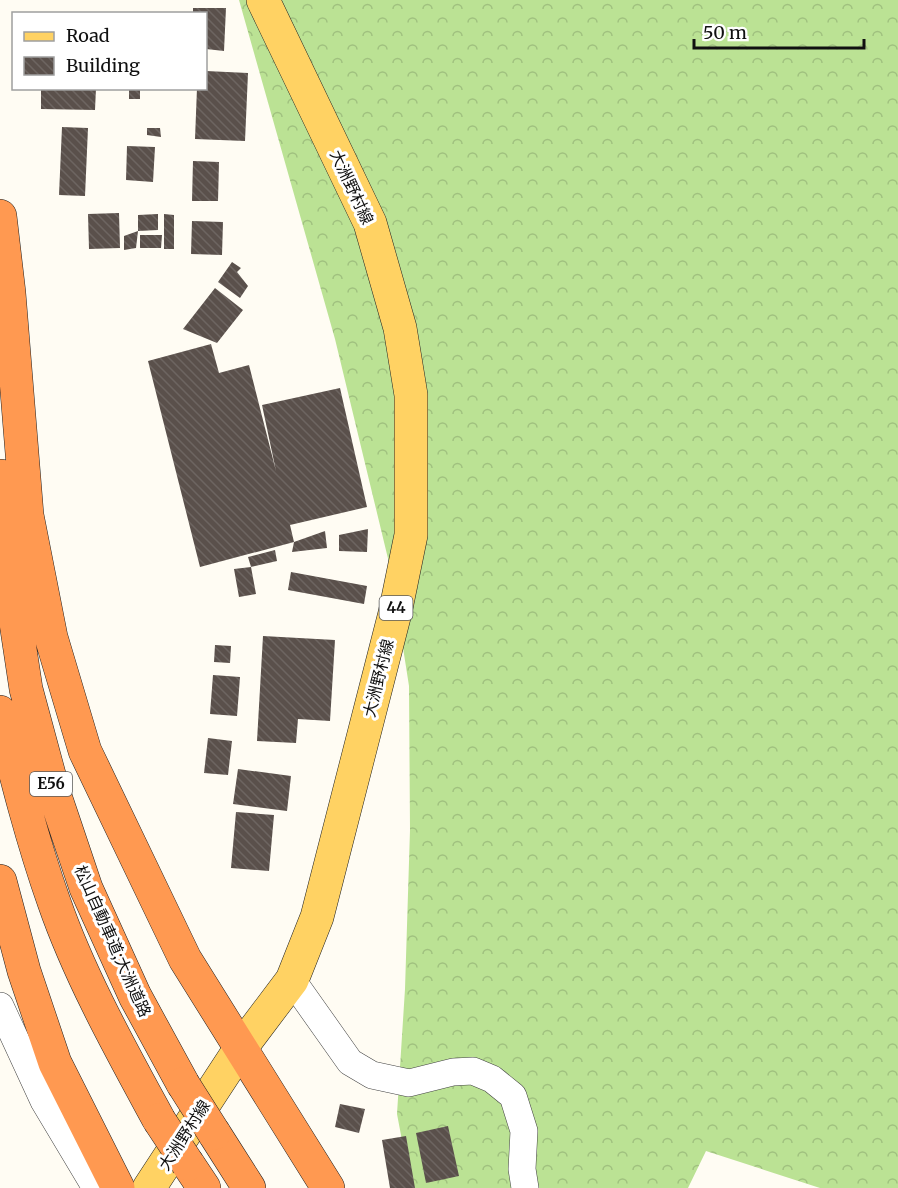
<svg xmlns="http://www.w3.org/2000/svg" width="898" height="1188" viewBox="0 0 898 1188" font-family="Merriweather,'Noto Sans JP',serif">
	<defs>
		<pattern id="forest-crowns" width="20" height="18" patternUnits="userSpaceOnUse" patternTransform="scale(1.5)"><rect width="20" height="18" fill="#bbe294"/><path d="M2 6a3 3 0 1 1 6 0M12 15a3 3 0 1 1 6 0" fill="none" stroke="#a0c17f"/></pattern>
		<pattern id="building-back-hatch" width="6" height="6" patternUnits="userSpaceOnUse" patternTransform="scale(1.5)"><rect width="6" height="6" fill="#5a504b"/><path d="M-1 5l2 2M0 0l6 6M5-1l2 2" fill="none" stroke="#6d6561"/></pattern>
	</defs>
	<rect width="100%" height="100%" fill="#fffcf3"/>
	<!-- forest -->
	<path fill="url(#forest-crowns)" d="M239 0H898V1188H820L706 1151 688 1188H411L397 1114 405 989 410 830 409 686 391 571 335 339Z"/>
	<!-- building -->
	<path fill="url(#building-back-hatch)" d="M193 8H226L224 51 206 49V14H193Z
		M206 71 248 73 245 141 195 139 197 88H206Z
		M41 88H96L95 110 41 109Z
		M129 88H140V99H129Z
		M62 127 88 128 85 196 59 195Z
		M147 128H160L161 137 147 135Z
		M127 146 155 147 153 182 126 180Z
		M193 161 219 162 218 201H192Z
		M119 213 120 248 89 249 88 214Z
		M158 214V230L138 231V215Z
		M164 214 174 215V249H164Z
		M192 221 223 222 222 255 191 254Z
		M138 231 136 248 124 250V236Z
		M140 235H162L161 248H140Z
		M232 262 241 268 237 272 248 286 240 298 218 282Z
		M215 288 243 310 217 343 183 329Z
		M211 344 219 373 249 365 276 471 262 405 340 388 367 507 290 525 294 542 325 531 327 548 292 552 294 542 200 567 148 361Z
		M368 529 367 552 339 551V535Z
		M275 550 277 561 251 567 248 557Z
		M251 567 256 594 239 597 234 569Z
		M291 572 367 586 364 604 288 590Z
		M263 636 335 640 330 721 298 719 296 743 257 741Z
		M215 645 231 646 230 663 214 662Z
		M213 675 240 677 237 716 210 714Z
		M208 738 232 741 228 775 204 773Z
		M238 769 291 776 287 811 233 804Z
		M236 812 274 815 269 871 231 868Z
		M340 1104 365 1109 359 1133 335 1127Z
		M448 1126 459 1176 426 1183 416 1133Z
		M406 1136 415 1188H390L382 1140Z"/>
	<g fill="none" stroke-linecap="round" stroke-linejoin="round">
		<!-- minor casing -->
		<g stroke="#434343" stroke-width="28">
			<path id="minor" d="M292 980 350 1062 372 1075 409 1083 453 1072 473 1071 492 1079 513 1096 524 1131 522 1169 525 1188
				M0 1006 44 1101 96 1188"/>
		</g>
		<!-- primary casing -->
		<g stroke="#212121" stroke-width="34">
			<path id="primary" d="M149 1188 240 1049 292 980 317 917 395 613 411 535V395L400 328 370 223 263 0"/>
		</g>
		<!-- motorway casing -->
		<g stroke="#212121" stroke-width="34">
			<path id="motorway" d="M0 216 9 293 27 515 51 637 85 751 185 959 328 1188
				M1 476 10 583 26 689 54 793 86 888 135 996 183 1084
				M0 712C16 776 32 840 54 902 80 977 121 1050 159 1120
				M0 881 24 971 55 1063 118 1188
				M214 1133 249 1188
				M188 1164 204 1188"/>
		</g>
		<!-- minor -->
		<use href="#minor" stroke="#fff" stroke-width="27"/>
		<!-- primary -->
		<use href="#primary" stroke="#ffd263" stroke-width="33"/>
		<!-- motorway -->
		<use href="#motorway" stroke="#ff9951" stroke-width="33"/>
		<!-- motorway-bridge casing -->
		<g stroke="#212121" stroke-width="34" stroke-linecap="butt">
			<path id="motorway-bridge" d="M183 1084 214 1133
				M159 1120 188 1164"/>
		</g>
		<!-- motorway-bridge -->
		<use href="#motorway-bridge" stroke="#ff9951" stroke-width="33"/>
	</g>
	<g text-anchor="middle" stroke-width="6" stroke-linejoin="round" paint-order="stroke">
		<!-- shield labels -->
		<g fill="#fff" stroke="#585858" stroke-width="1.5">
			<rect x="379.5" y="596" width="33" height="24" rx="4.5"/>
			<rect x="30" y="772" width="42" height="24" rx="4.5"/>
		</g>
		<g font-size="15" font-weight="bold" fill="#101010">
			<text x="396" y="613">44</text>
			<text x="51" y="789">E56</text>
		</g>
		<!-- street labels -->
		<g font-size="16" fill="#101010" stroke="#fff">
			<text transform="translate(352 187) rotate(65)" y="6">大洲野村線</text>
			<text transform="translate(378 678) rotate(-76)" y="6">大洲野村線</text>
			<text transform="translate(113 941) rotate(66)" y="6">松山自動車道;大洲道路</text>
			<text transform="translate(184 1135) rotate(-57)" y="6">大洲野村線</text>
		</g>
	</g>
	<!-- legend -->
	<rect x="12" y="12" width="195" height="78" fill="#ffffff" stroke="#9f9f9f" stroke-width="1.5"/>
	<rect x="24" y="32" width="30" height="9" fill="#ffd263" stroke="#9f9f9f" stroke-width="1.5"/>
	<text x="66" y="42" font-size="18" fill="#101010">Road</text>
	<rect x="24" y="57" width="30" height="18" fill="url(#building-back-hatch)" stroke="#9f9f9f" stroke-width="1.5"/>
	<text x="66" y="72" font-size="18" fill="#101010">Building</text>
	<!-- scale -->
	<path d="M694 39v9h170v-9" fill="none" stroke="#101010" stroke-width="3"/>
	<text x="703" y="39" font-size="18" fill="#101010" stroke="#ffffff" stroke-width="4.5" paint-order="stroke">50 m</text>
</svg>
